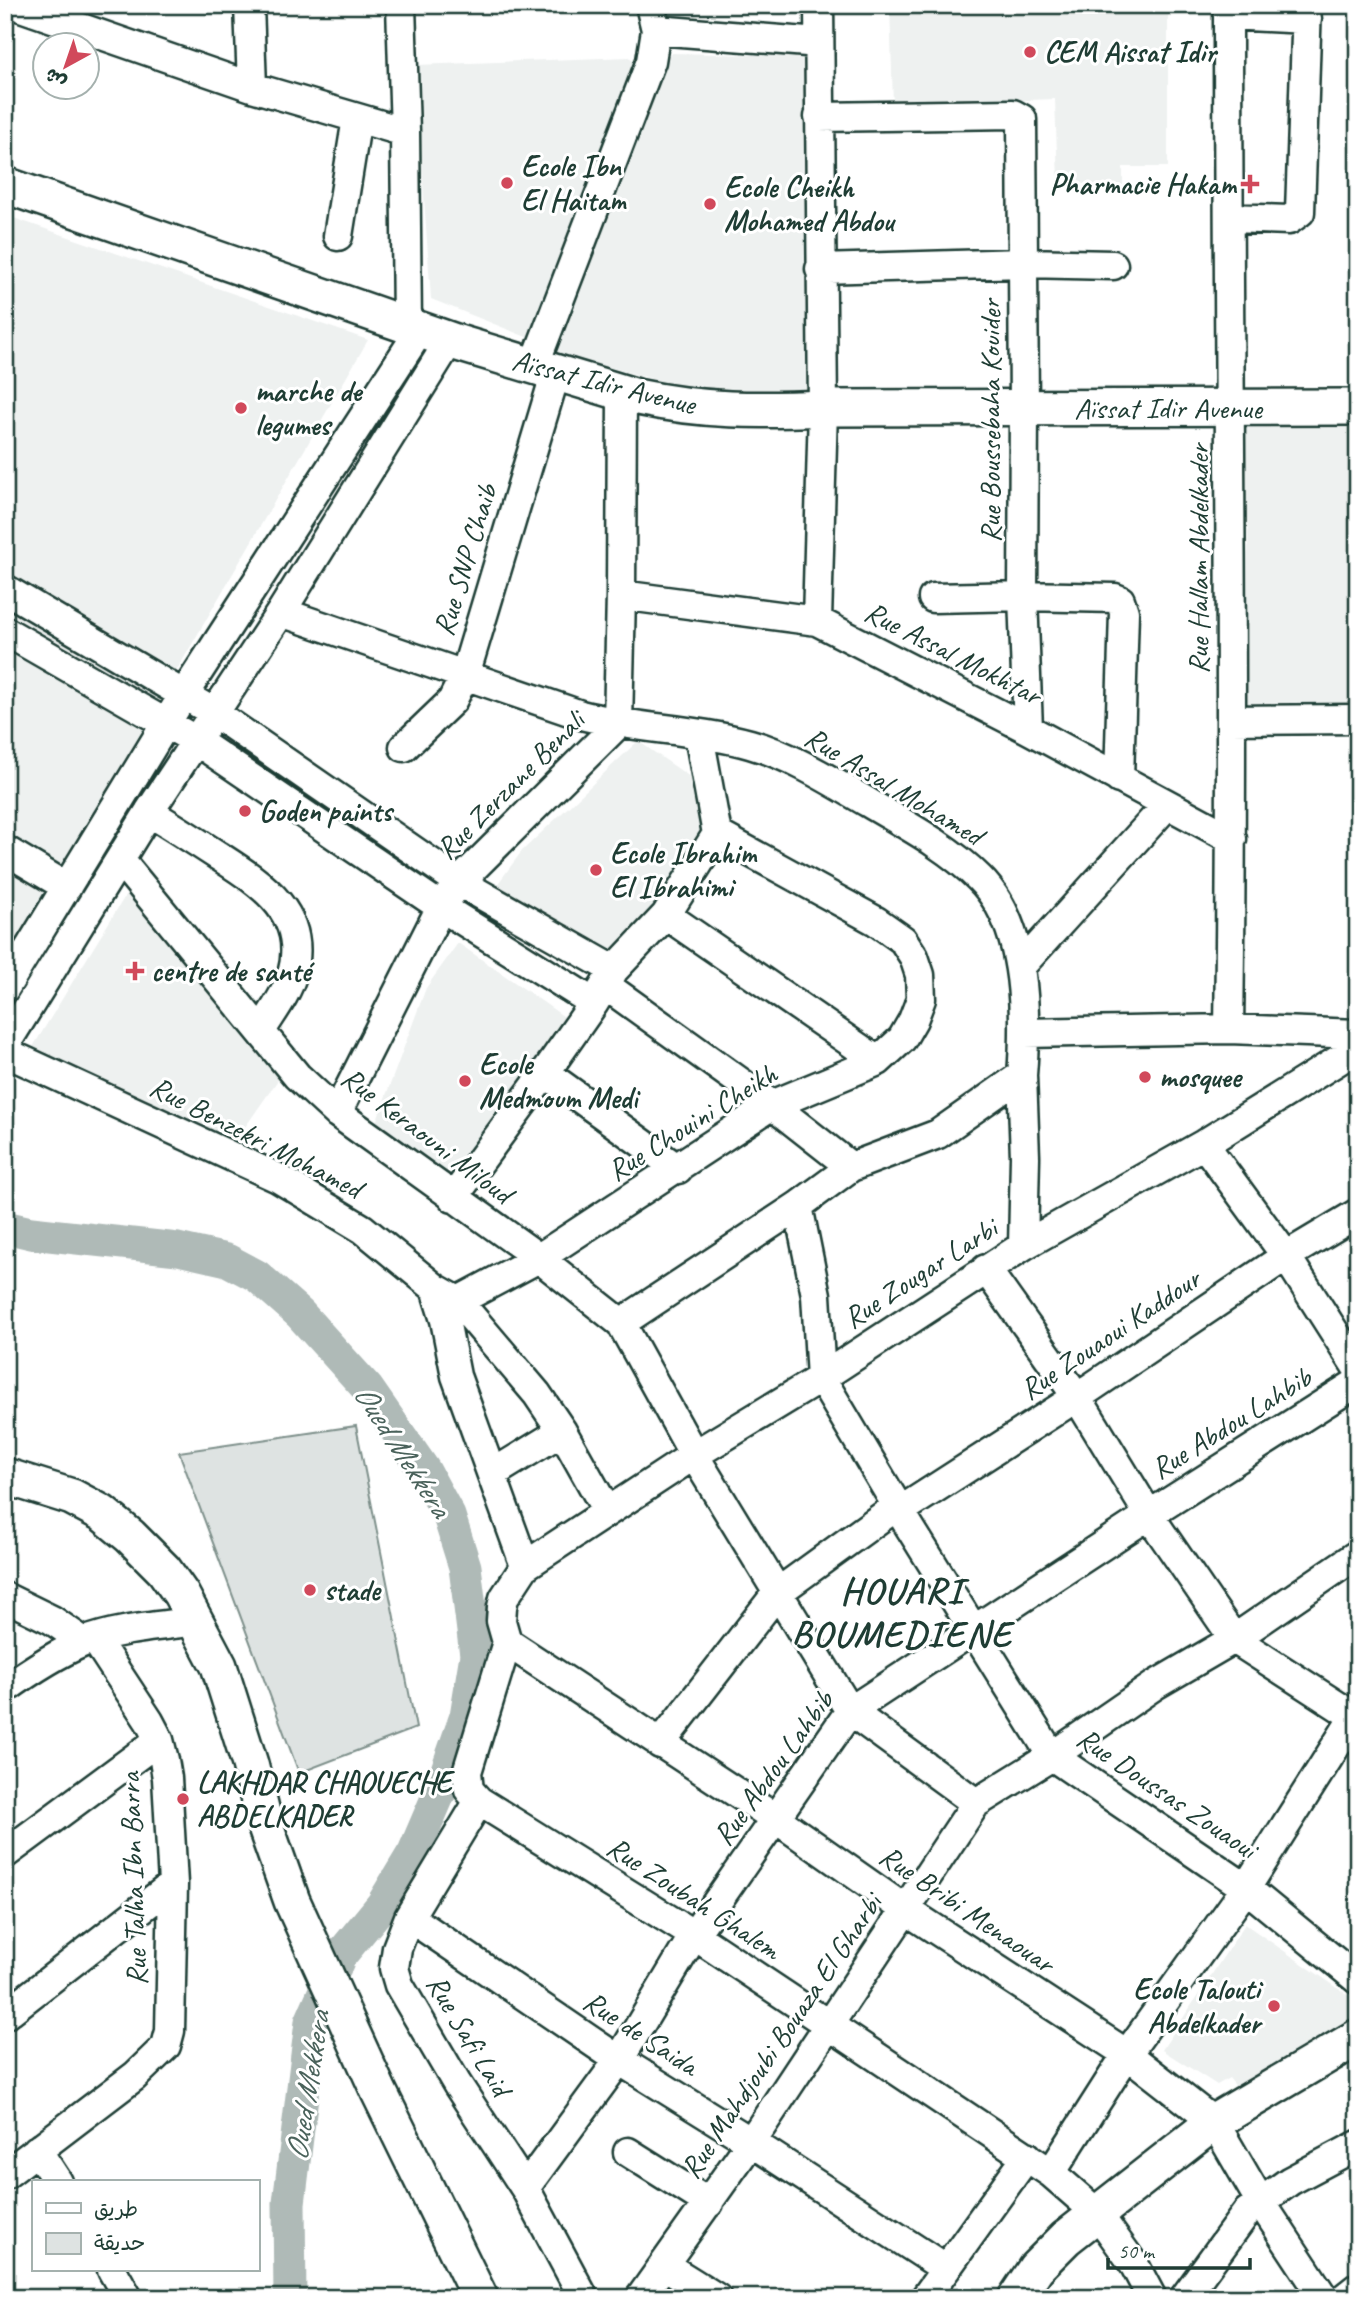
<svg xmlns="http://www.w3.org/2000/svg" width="1363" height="2303" viewBox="0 0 1363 2303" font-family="Caveat,'Playpen Sans Arabic',sans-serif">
	<rect width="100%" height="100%" fill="#fff"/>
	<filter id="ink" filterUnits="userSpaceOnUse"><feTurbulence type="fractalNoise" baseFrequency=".0143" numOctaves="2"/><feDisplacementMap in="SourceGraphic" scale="14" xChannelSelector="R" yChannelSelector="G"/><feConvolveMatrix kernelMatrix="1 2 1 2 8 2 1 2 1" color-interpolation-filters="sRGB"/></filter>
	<g filter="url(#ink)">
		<!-- built -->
		<path fill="#eef1f0" d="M890 5H1168V167H1123V191L1098 190 1081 183 1058 181 1055 99 893 105Z
			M671 53 806 56 810 392 710 391 667 383 554 352Z
			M630 57 636 68 529 338 431 299 415 65Z
			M5 215 368 340 5 967Z
			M1358 425V711L1238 713 1248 539 1243 428Z
			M638 741 693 779 703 810 704 844 612 972 494 889 522 851Z
			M127 893 280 1077 234 1143 31 1050Z
			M458 943 573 1023 462 1195 372 1133 426 988Z
			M1245 1924 1358 2002V2011L1345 2030 1243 2095 1229 2078 1217 2085 1162 2050Z"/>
		<!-- green -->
		<path fill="#dee3e2" stroke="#7e908b" stroke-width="2" d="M356 1426 416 1728 299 1773 179 1452Z"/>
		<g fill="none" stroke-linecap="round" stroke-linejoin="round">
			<!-- river -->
			<path stroke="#afbab7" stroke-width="33" d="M5 1227 31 1233 178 1249 227 1260 257 1276 300 1314 367 1388 424 1470 449 1516 465 1567 476 1655 466 1716 438 1796 414 1852 382 1905 340 1956 311 2022 289 2203 290 2298"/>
			<!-- minor casing -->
			<g stroke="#1f3d34" stroke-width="33">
				<path id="minor" d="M15 5 252 87 405 132 407 325
					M249 5 252 87
					M401 5 405 132
					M1228 5C1228 347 1234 688 1229 1029
					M1228 15 1307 19
					M656 30 819 43
					M819 117 1013 114 1022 119 1024 408 1023 596 1028 729
					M1230 218 1289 220 1300 212 1307 5
					M338 236 357 118
					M820 269 1024 263 1113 265
					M534 366 651 61 656 30 650 5
					M5 589 213 712 459 882 614 970
					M621 595 817 621 1028 729 1232 839
					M933 598 1023 596 1115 598 1120 600 1124 612 1119 779
					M281 612 581 715C637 729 695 729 750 744 792 756 831 781 869 803 906 825 948 847 979 878 1027 925 1027 1013 1022 1075L938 1134 851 1167 798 1206 621 1323
					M817 621 823 408 819 5
					M5 631 195 740 441 907 594 1003
					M1231 720 1358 719
					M404 747 452 701 465 675 556 372
					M149 812C172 826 194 840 217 855 262 884 309 913 292 975 287 994 271 1014 261 1031
					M5 850 67 887
					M120 860 297 1076 337 1113 539 1258 621 1323 694 1455 850 1711 976 1803
					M666 915 878 1061
					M1020 967 1167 805
					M605 985 772 1105 851 1167
					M5 988 184 694 420 330
					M1025 1033 1229 1029 1358 1034
					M5 1045 149 812 281 612 450 340
					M5 1052 278 1178 363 1229 435 1288 458 1301 537 1394 562 1431 607 1511
					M545 1073 678 1169
					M1022 1075 1025 1157 1023 1246
					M337 1113 441 907 459 882 618 724 621 595 622 392
					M1204 1144 1286 1256 1358 1369
					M453 1198 545 1073 594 1003 614 970 666 915 717 834 699 735
					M798 1206 816 1295 821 1378 909 1526 1052 1756 1246 1888 1358 1980
					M986 1269 1077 1397 1149 1515 1234 1639 1358 1719
					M435 1288 445 1320 456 1376 525 1566
					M458 1301 539 1258 772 1105 878 1061 902 1039 913 1020 921 999 920 975 914 957 903 940 876 921 717 834
					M492 1474 562 1431
					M900 1511 1077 1397 1286 1256 1358 1213
					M5 1597 52 1620 84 1642
					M507 1642 775 1818 906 1910 1127 2054 1214 2122 1260 2201 1324 2298
					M5 1689C30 1671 56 1654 84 1642 115 1629 163 1626 196 1621
					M660 1744 777 1593 897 1506
					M479 1801 409 1917 397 1948 394 1968 399 1985 457 2084 525 2188 584 2298
					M5 1854 159 1740
					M409 1917 619 2060 751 2142 946 2269
					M5 2015 173 1884
					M37 2150 58 2182
					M628 2152 709 2203
					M1051 2173 1127 2054 1246 1888 1358 1711
					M5 2175 135 2076 166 2046 170 2031 173 1884 167 1778 164 1760 159 1740 149 1721 95 1639
					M525 2188 619 2060 694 1935 850 1711 1149 1515 1358 1382
					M664 2265 717 2298
					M112 2270 128 2298
					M640 2298 751 2142 976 1803 1052 1756 1155 1685 1234 1639 1358 1554
					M925 2298 1027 2156
					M1152 2298 1135 2266 1097 2213 1051 2173 694 1935 479 1801 469 1790 467 1772 507 1642 501 1621 502 1607 504 1598 525 1566 694 1455 821 1378 1023 1246 1204 1144 1358 1048
					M1184 2298 1247 2212 1290 2181 1358 2145
					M1344 2298 1358 2287"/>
			</g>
			<!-- major casing -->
			<g stroke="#1f3d34" stroke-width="40">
				<path id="major" d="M5 185 458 343 637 397C703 411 757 411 823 408L1358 407
					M5 1476 72 1497 102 1513 130 1536 164 1570 181 1594 219 1666 250 1764 265 1825 292 1901 379 2092 480 2298
					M1016 2298 1036 2268 1066 2238 1214 2122 1358 2037"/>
			</g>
			<!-- minor -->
			<use href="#minor" stroke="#fff" stroke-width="28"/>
			<!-- major -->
			<use href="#major" stroke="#fff" stroke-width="35"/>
		</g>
	</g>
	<!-- markers -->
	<g fill="#d1495b" stroke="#fff" stroke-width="2.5">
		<circle cx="1030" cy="52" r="7"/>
		<circle cx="507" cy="183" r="7"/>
		<path d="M1246.5 173.5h7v7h7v7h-7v7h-7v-7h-7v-7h7z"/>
		<circle cx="710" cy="204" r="7"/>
		<circle cx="241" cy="408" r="7"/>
		<circle cx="245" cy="811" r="7"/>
		<circle cx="596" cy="870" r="7"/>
		<path d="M131.5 960.5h7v7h7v7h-7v7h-7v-7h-7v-7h7z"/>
		<circle cx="1145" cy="1077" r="7"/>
		<circle cx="465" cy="1081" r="7"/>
		<circle cx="310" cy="1590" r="7"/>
		<circle cx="183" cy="1799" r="7"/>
		<circle cx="1274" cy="2006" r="7"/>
	</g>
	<g text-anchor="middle" stroke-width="6" stroke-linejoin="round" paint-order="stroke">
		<!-- poi labels -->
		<g font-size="30" font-weight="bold" fill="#1f3d34" stroke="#fff" text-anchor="start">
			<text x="1044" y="62">CEM Aissat Idir</text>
			<text x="521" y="176">Ecole Ibn<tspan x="521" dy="34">El Haitam</tspan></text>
			<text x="1236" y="194" text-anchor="end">Pharmacie Hakam</text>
			<text x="724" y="197">Ecole Cheikh<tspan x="724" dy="34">Mohamed Abdou</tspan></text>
			<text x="255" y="401">marche de<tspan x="255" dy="34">legumes</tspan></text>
			<text x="259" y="821">Goden paints</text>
			<text x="610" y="863">Ecole Ibrahim<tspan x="610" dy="34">El Ibrahimi</tspan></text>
			<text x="151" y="981">centre de santé</text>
			<text x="479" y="1074">Ecole<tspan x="479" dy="34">Medmoum Medi</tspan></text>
			<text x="1159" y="1087">mosquee</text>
			<text x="324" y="1600">stade</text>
			<text x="197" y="1792">LAKHDAR CHAOUECHE<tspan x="197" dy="34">ABDELKADER</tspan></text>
			<text x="1260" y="1999" text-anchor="end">Ecole Talouti<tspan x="1260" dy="34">Abdelkader</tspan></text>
		</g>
		<!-- street labels -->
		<g font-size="30" fill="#1f3d34" stroke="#fff">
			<text transform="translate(604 382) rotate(14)" y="10">Aïssat Idir Avenue</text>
			<text x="1168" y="418">Aïssat Idir Avenue</text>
			<text transform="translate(990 421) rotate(-90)" y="10">Rue Boussebaha Kouider</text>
			<text transform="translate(1198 559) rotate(-90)" y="10">Rue Hallam Abdelkader</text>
			<text transform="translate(465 560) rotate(-73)" y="10">Rue SNP Chaib</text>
			<text transform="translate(953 653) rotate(27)" y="10">Rue Assal Mokhtar</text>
			<text transform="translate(510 785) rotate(-45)" y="10">Rue Zerzane Benali</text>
			<text transform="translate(894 786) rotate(31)" y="10">Rue Assal Mohamed</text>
			<text transform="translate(692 1122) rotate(-32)" y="10">Rue Chouini Cheikh</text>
			<text transform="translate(427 1135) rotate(37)" y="10">Rue Keraouni Miloud</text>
			<text transform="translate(256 1137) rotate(27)" y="10">Rue Benzekri Mohamed</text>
			<text transform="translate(920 1273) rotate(-33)" y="10">Rue Zougar Larbi</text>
			<text transform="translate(1110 1334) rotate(-34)" y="10">Rue Zouaoui Kaddour</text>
			<text transform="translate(1231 1423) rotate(-32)" y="10">Rue Abdou Lahbib</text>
			<text transform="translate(773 1768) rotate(-54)" y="10">Rue Abdou Lahbib</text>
			<text transform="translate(1167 1793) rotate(34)" y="10">Rue Doussas Zouaoui</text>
			<text transform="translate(133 1879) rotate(-92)" y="10">Rue Talha Ibn Barra</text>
			<text transform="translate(694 1898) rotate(33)" y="10">Rue Zoubah Ghalem</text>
			<text transform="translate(967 1909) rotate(34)" y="10">Rue Bribi Menaouar</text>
			<text transform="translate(641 2033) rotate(33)" y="10">Rue de Saida</text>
			<text transform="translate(469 2035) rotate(59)" y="10">Rue Safi Laid</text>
			<text transform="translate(781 2036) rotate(-56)" y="10">Rue Mahdjoubi Bouaza El Gharbi</text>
		</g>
		<!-- water labels -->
		<g font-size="32" font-style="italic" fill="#4a625b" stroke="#fff">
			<text transform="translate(403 1450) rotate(57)" y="11">Oued Mekkera</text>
			<text transform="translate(307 2086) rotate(-81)" y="11">Oued Mekkera</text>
		</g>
		<!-- district labels -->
		<g font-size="37" font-weight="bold" letter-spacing="2" fill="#1f3d34" stroke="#fff">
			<text x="902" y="1603">HOUARI<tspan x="902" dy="43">BOUMEDIENE</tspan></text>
		</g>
	</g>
	<!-- margin -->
	<rect width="1363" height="2303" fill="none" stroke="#fff" stroke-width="28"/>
	<rect x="14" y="14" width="1335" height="2275" fill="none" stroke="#1f3d34" stroke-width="2.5" filter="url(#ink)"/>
	<!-- legend -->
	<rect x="32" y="2180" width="228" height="91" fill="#ffffff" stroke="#a5b1ae" stroke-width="2"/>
	<rect x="46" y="2203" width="35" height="10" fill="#ffffff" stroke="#a5b1ae" stroke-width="2"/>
	<text x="94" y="2216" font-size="21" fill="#1f3d34">طريق</text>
	<rect x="46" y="2233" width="35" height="21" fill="#dee3e2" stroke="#a5b1ae" stroke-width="2"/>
	<text x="94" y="2250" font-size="21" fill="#1f3d34">حديقة</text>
	<!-- north arrow -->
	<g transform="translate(66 66) rotate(220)"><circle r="33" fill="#ffffff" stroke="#a5b1ae" stroke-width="2"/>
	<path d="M0-5L12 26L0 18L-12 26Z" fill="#d1495b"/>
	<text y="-10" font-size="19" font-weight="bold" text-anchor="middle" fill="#1f3d34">ش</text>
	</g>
	<!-- scale -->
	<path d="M1108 2258v10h142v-10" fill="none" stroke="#1f3d34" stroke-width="3.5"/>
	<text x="1118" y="2258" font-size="21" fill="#1f3d34" stroke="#ffffff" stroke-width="5" paint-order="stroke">50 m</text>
</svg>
